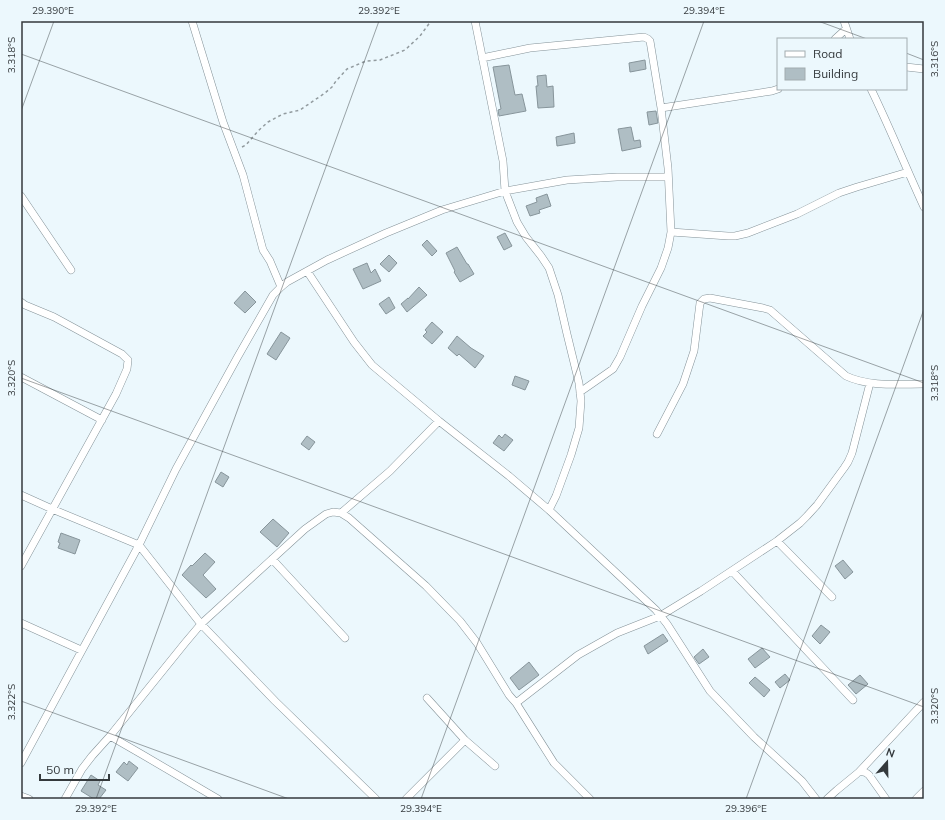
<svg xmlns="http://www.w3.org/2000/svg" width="945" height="820" viewBox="0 0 945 820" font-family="Mulish,sans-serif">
	<rect width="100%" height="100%" fill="#ecf8fd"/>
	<!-- building -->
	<path fill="#afbec4" stroke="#87959b" d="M645 60 646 69 630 72 629 63Z
		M509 65 515 95 522 94 526 111 499 116 498 110 501 109 493 67Z
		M546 75 547 87 553 86 554 107 538 108 536 86H538L537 76Z
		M656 111 658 123 649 125 647 112Z
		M631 127 634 141 640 140 641 147 622 151 618 129Z
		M574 133 575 143 557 146 556 137Z
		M547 194 551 206 539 210 540 213 530 216 526 206 537 202 536 198Z
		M505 233 512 246 504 250 497 237Z
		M427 240 437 251 432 256 422 245Z
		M457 247 467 264H468L474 274 460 282 454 272 455 271 446 253Z
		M389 255 397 263 389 272 380 264Z
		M367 263 371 273 375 269 381 281 363 289 353 269Z
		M419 287 427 295 407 312 401 304 408 298V299Z
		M245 291 256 302 245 313 234 303Z
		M389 297 395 308 386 314 379 304Z
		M432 322 443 332 432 344 423 336 427 332 425 330Z
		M281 332 290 338 276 360 267 354Z
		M457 336 471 348 484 356 475 368 459 354 457 356 448 348Z
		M515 376 529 381 525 390 512 385Z
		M505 434 513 440 504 451 493 443 499 435 502 438Z
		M307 436 315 442 309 450 301 444Z
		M221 472 229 477 223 487 215 482Z
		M273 519 289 533 277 547 260 532Z
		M61 533 80 540 75 554 58 548 60 543 58 542Z
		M205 553 215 562 203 575 216 589 206 598 182 575 191 565 192 566Z
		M843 560 853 572 845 579 835 566Z
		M821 625 830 632 820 644 812 636Z
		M663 634 668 641 648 654 644 646Z
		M762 648 770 657 755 668 748 659Z
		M703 649 709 657 699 664 694 657Z
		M529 662 539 675 519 690 510 678Z
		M785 674 790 680 780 688 775 682Z
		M860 675 868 684 856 694 848 685Z
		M755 677 770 690 764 697 749 683Z
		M129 761 138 768 128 781 116 772 124 762 127 765Z
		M91 775 100 781 98 785 106 790 99 799H94L81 791Z"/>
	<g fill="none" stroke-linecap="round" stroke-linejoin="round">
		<!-- minor casing -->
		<g stroke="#849298" stroke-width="8">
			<path id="minor" d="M192 21 223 122 243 175 256 224 263 250 270 261 281 287
				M475 21 503 161 505 191 517 222 526 237 541 256 549 268 558 295 567 334 579 383 581 401 579 428 571 455 556 496 549 510
				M844 21 850 39
				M835 39 846 29
				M482 58 530 48 644 37 648 39 650 41 661 108
				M906 67 924 69
				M871 89C890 128 906 168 924 207
				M21 196 71 270
				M671 232 728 236H735L748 233 797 214 839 193 857 187 908 172
				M307 271 354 342 372 365 439 421 509 476 549 510 656 610 667 624 710 691 754 737 802 781 816 799
				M21 302 25 305 54 317 122 354 128 360 127 369 116 394 21 566
				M21 377 102 420
				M580 392 603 376 613 369 620 357 642 306 661 268 668 248 671 232 668 168 661 108 772 91 778 89
				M657 434 683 384 694 351 700 303 704 299 710 298 763 308 770 310 846 376C869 387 899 384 924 384
				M21 495 52 509 139 545 201 624 275 701 376 799
				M341 513 390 471 439 421
				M777 541 832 597
				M272 559 345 638
				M732 571 853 700
				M21 623 81 650
				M427 698 465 740 495 766
				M516 703 554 763 590 799
				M110 736 143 755 218 799
				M21 763 139 545 176 469 237 358 273 295 281 287 287 282 327 260 386 233 442 210 505 191 567 180 617 177H668
				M859 772 924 702
				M21 796 29 799
				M65 799 82 769 92 756 110 736 185 643 201 624 305 529 326 514 333 512 341 513 349 518 426 586 460 621 477 643 509 695 516 703 578 655 617 633 660 616 701 591 777 541 800 523 807 516 817 505 844 468 848 462 852 453 870 383
				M406 799 465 740
				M827 799 837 790 859 772C863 771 866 772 869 775L886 799
				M916 799 924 791"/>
		</g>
		<!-- path -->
		<path stroke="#929b9f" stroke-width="1.5" stroke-dasharray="3 3" stroke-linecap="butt" d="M242 147 246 145 258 131 268 122 283 114 300 110 325 93 332 87 336 81 347 69 366 61 380 60 405 50 420 36 431 21"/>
		<!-- minor -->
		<use href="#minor" stroke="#fff" stroke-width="7"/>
	</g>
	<!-- ticks -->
	<path fill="none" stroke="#34393c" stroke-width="1" stroke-opacity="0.45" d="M818 21 867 39M906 53 924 60M21 54 924 383M21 111 54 21M21 378 924 707M21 701 289 799M96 799 379 21M421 799 704 21M746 799 924 309"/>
	<!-- border -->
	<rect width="945" height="820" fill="none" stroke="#ecf8fd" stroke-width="44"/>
	<!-- legend -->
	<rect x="777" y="38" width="130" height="52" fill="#ecf8fd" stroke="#a2acb0"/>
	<rect x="785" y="51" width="20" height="6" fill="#ffffff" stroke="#a2acb0"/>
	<text x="813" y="58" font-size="12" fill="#34393c">Road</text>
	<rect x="785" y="68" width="20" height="12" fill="#afbec4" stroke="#a2acb0"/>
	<text x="813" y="78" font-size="12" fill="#34393c">Building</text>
	<!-- north arrow -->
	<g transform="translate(887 762) rotate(20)" stroke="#ecf8fd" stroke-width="3" paint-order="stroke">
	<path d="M0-3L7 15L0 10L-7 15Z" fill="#34393c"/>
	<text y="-6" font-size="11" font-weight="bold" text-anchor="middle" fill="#34393c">N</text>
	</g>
	<!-- scale -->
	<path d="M40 774v6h69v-6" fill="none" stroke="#34393c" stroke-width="2"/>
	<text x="46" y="774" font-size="12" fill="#34393c" stroke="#ecf8fd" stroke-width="3" paint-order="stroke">50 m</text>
	<rect x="22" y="22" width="901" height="776" fill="none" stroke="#34393c" stroke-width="1.5"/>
	<g font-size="10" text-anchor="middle" fill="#34393c">
		<text x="53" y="14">29.390°E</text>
		<text x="379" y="14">29.392°E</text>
		<text x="704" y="14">29.394°E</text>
		<text transform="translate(11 55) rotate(-90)" y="4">3.318°S</text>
		<text transform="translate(934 59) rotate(-90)" y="4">3.316°S</text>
		<text transform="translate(11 378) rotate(-90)" y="4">3.320°S</text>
		<text transform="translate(934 383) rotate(-90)" y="4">3.318°S</text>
		<text transform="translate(11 702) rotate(-90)" y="4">3.322°S</text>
		<text transform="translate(934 706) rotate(-90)" y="4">3.320°S</text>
		<text x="96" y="812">29.392°E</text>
		<text x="421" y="812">29.394°E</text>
		<text x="746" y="812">29.396°E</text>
	</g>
</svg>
